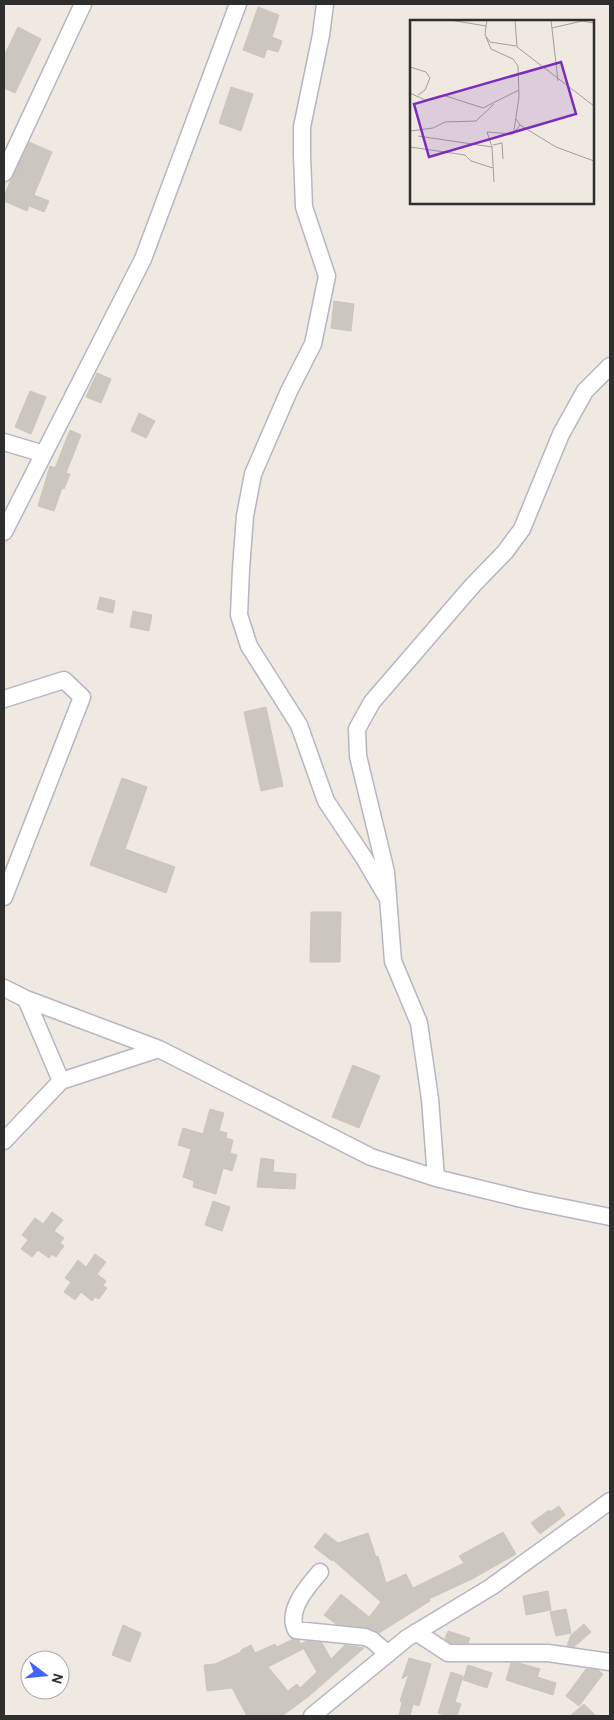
<svg xmlns="http://www.w3.org/2000/svg" width="614" height="1720" viewBox="0 0 614 1720" font-family="Cabin,sans-serif">
	<rect width="100%" height="100%" fill="#efe9e1"/>
	<!-- building -->
	<path fill="#cbc7bf" stroke="#cbc5ba" d="M258 7 279 15 272 37 282 41 278 52 267 49 264 58 243 50Z
		M18 27 41 39 15 93 4 88V56Z
		M231 87 253 94 241 131 219 123Z
		M29 142 52 152 34 195 49 201 44 212 29 206 27 211 4 201V197L11 179Z
		M334 301 354 304 351 331 331 328Z
		M97 373 111 379 101 403 86 397Z
		M30 391 46 397 31 434 15 427Z
		M139 413 155 421 146 438 131 431Z
		M70 430 81 435 66 473 70 474 64 489 62 488 54 511 38 506 50 466 55 468Z
		M100 597 115 601 113 613 97 609Z
		M133 611 152 615 149 631 130 627Z
		M266 707 283 786 261 791 244 712Z
		M122 778 147 787 125 849 175 867 166 893 90 865Z
		M311 912H341L340 962H310Z
		M353 1065 380 1076 359 1128 332 1117Z
		M210 1109 224 1113 219 1131 227 1133 226 1138 233 1140 230 1153 237 1155 232 1171 223 1168 216 1194 193 1187 194 1181 183 1177 191 1149 178 1145 183 1128 203 1134Z
		M261 1158 274 1160 273 1172 296 1174 295 1189 257 1187Z
		M213 1201 230 1207 222 1231 205 1225Z
		M52 1212 63 1220 54 1231 64 1238 60 1243 64 1246 56 1257 52 1254 49 1258 38 1250 32 1257 21 1249 28 1240 22 1235 35 1218 43 1224Z
		M95 1254 106 1262 97 1274 106 1281 103 1286 107 1288 99 1299 95 1297 92 1301 81 1292 75 1300 64 1292 71 1282 65 1278 78 1260 86 1267Z
		M559 1506 565 1515 540 1534 531 1523 549 1510 550 1512Z
		M503 1532 516 1554 474 1578 429 1599 430 1601 379 1633 366 1627 336 1624 324 1615 341 1594 369 1617 381 1602 333 1560 332 1561 314 1547 325 1533 338 1543 368 1533 376 1557 378 1556 386 1583 406 1574 413 1588 464 1563 459 1556Z
		M548 1591 551 1610 526 1615 523 1596Z
		M566 1609 571 1633 556 1636 550 1612Z
		M584 1624 591 1632 574 1647 567 1646 571 1635Z
		M123 1625 141 1633 130 1662 112 1655Z
		M448 1631 470 1638 468 1643H451L445 1639Z
		M293 1639 299 1640 303 1649 268 1667 288 1691 297 1684 300 1688 317 1672 301 1644 306 1641 322 1643 331 1659 345 1645 364 1648 309 1696 282 1716H247L232 1688 207 1691 204 1665 215 1664 241 1652V1650L251 1645 255 1653 275 1644 277 1647Z
		M409 1658 431 1664 419 1706 413 1704 410 1716H399L402 1702 400 1701 409 1674 402 1679Z
		M511 1663H519L540 1669 537 1677 556 1683 553 1695 506 1680Z
		M468 1665 492 1673 487 1688 463 1680Z
		M586 1669 598 1670 603 1674 579 1706 566 1696Z
		M451 1672 463 1676 455 1702 461 1704 457 1716H448L438 1713Z
		M584 1704 596 1716H570Z"/>
	<g fill="none" stroke-linecap="round" stroke-linejoin="round">
		<!-- minor casing -->
		<g stroke="#b4b7c1" stroke-width="19">
			<path id="minor" d="M325 4 321 35 302 127V155L304 207 327 276 313 344 289 391 253 474 245 516 241 569 239 615 249 646 299 725 326 801 364 858 388 899
				M4 173 83 4
				M4 442 44 454
				M4 532 143 259 238 4
				M4 699 64 680 82 697 4 897
				M4 988 26 999 61 1081
				M26 999 159 1049 371 1157 436 1178 526 1200 610 1217
				M4 1141 61 1081 159 1049
				M436 1178 430 1099 419 1023 393 961 386 872 358 756 357 729 372 702 473 585 505 552 522 529 561 434 585 391 610 366
				M320 1572C308 1586 286 1610 296 1630L365 1637 372 1640 388 1654
				M416 1632 448 1653H548L610 1662
				M312 1716 407 1638 491 1587 610 1501"/>
		</g>
		<!-- minor -->
		<use href="#minor" stroke="#fff" stroke-width="16"/>
	</g>
	<!-- overview -->
	<g transform="translate(410 20)">
		<rect width="184" height="184" fill="#efe9e1"/>
		<path fill="none" stroke="#a29e99" stroke-width="1" d="M40 0 76 6 77 0M105 0 107 27 184 86M141 0 148 61M76 6 75 15 80 22 106 26M142 8 172 1 184 3M76 17 81 29 103 39 108 46 109 77 104 110M0 47 16 52 20 58 15 70 8 75M0 73 15 80 33 75 73 88 109 70M106 99 110 105 146 127 184 141M0 111 23 108 35 102 66 101 84 84M8 116 82 127 77 112 103 114 110 105M83 125 92 123 93 139M0 127 55 135 61 141 83 148M82 127 84 162"/>
		<path fill="#7b2cbf" fill-opacity="0.15" stroke="#7b2cbf" stroke-width="2.5" d="M151 42 166 94 19 137 4 84Z"/>
		<rect width="184" height="184" fill="none" stroke="#2e2e2e" stroke-width="2.5"/>
	</g>
	<!-- border -->
	<rect width="614" height="1720" fill="none" stroke="#2e2e2e" stroke-width="10"/>
	<!-- north arrow -->
	<g transform="translate(45 1675) rotate(106)"><circle r="24" fill="#ffffff" stroke="#ababab"/>
	<path d="M0-4L9 19L0 12L-9 19Z" fill="#4264fb"/>
	<text y="-8" font-size="14" font-weight="bold" text-anchor="middle" fill="#2e2e2e">N</text>
	</g>
</svg>
